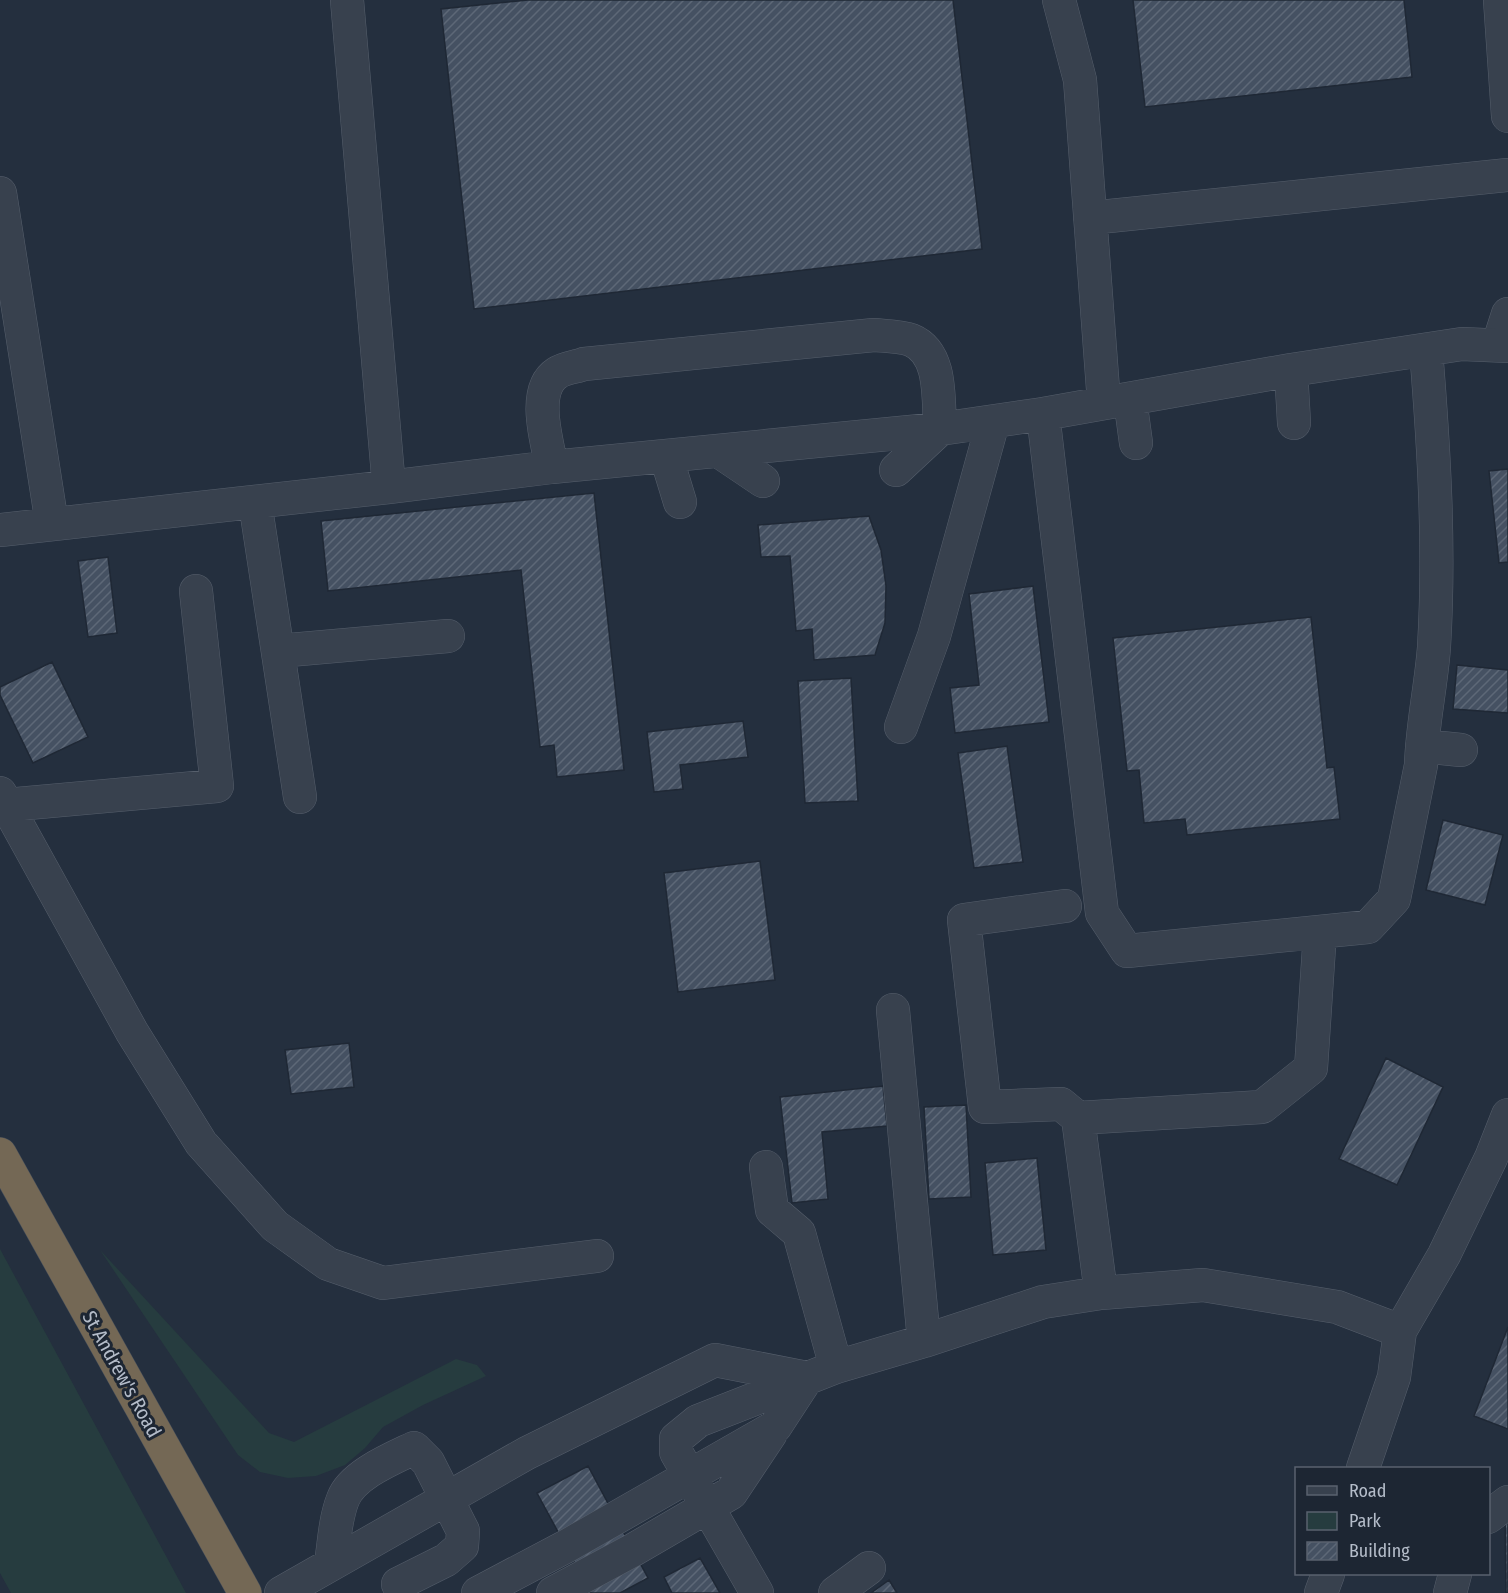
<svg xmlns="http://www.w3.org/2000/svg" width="1508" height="1593" viewBox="0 0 1508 1593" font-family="'Fira Sans Condensed',sans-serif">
	<defs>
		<pattern id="building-hatch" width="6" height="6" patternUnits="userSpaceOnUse" patternTransform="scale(1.5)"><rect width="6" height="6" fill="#455162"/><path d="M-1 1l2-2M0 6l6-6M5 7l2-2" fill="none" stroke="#5d6877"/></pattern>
	</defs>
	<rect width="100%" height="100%" fill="#242f3e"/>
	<!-- green -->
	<path fill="#263c3f" d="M0 1249 186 1593H11L0 1573Z
		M100 1250 269 1433 294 1442 456 1359 477 1365 486 1376 423 1405 383 1427 365 1448 345 1465 316 1476 288 1478 260 1472 238 1455Z"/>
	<!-- building -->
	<path fill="url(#building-hatch)" stroke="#1f2835" stroke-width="1.5" d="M528 0H953L982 249 474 309 441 9Z
		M1133 0H1404L1412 77 1145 107Z
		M1508 469V562L1499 563 1489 471Z
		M594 493 624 770 557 777 554 745 540 747 521 570 328 591 321 521Z
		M869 516 881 550 886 586 885 623 875 655 814 660 812 629 796 631 790 556 761 557 758 525Z
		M108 557 117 633 88 637 78 561Z
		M1033 586 1049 722 955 733 950 688 979 685 969 594Z
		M1311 617 1327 768 1334 767 1340 819 1187 835 1185 819 1144 823 1139 770 1127 771 1113 638Z
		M52 662 88 737 33 763 0 695V687Z
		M1457 665 1508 670V713L1453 709Z
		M851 678 858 801 805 803 798 681Z
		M743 721 748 757 680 765 683 789 654 792 647 732Z
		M1007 746 1023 862 974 868 958 753Z
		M1443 820 1503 835 1485 905 1426 890Z
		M760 861 775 980 678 992 664 873Z
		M349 1043 354 1087 291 1094 285 1050Z
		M1386 1058 1443 1087 1397 1185 1339 1159Z
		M883 1086 887 1126 822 1132 828 1199 792 1203 780 1097Z
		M966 1105 971 1197 929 1199 924 1107Z
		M1037 1158 1046 1250 993 1255 985 1163Z
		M1508 1327V1429L1474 1416Z
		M588 1466 648 1578 620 1593H591L537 1493Z
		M1505 1511H1508V1593H1506Z
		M700 1558 720 1593H672L664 1577Z
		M889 1580 897 1593H871Z"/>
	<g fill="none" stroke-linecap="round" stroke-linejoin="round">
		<!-- minor casing -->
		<g stroke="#565f6c" stroke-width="34">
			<path id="minor" d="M347 0 389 487
				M1059 0 1080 80 1104 403
				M1500 0 1508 116
				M0 193 52 524
				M1090 218 1508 175
				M1498 345 1508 314
				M1291 370 1294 423
				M1130 399 1136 443
				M1043 414 1102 913 1127 951 1368 927 1394 899 1421 765C1422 726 1431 687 1434 647 1440 547 1434 449 1426 350
				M720 452 763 481
				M666 456 680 502
				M552 467C547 442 531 390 557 373 564 368 576 367 584 364L874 335C885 336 901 336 911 340 943 353 938 400 940 429L896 470
				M255 502 300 797
				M0 530 389 487 552 467 940 429 1043 414 1291 370 1462 344 1508 346
				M278 651 448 636
				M901 727 934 636 993 422
				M1422 746 1461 750
				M0 793 132 1032 201 1143 275 1226 328 1264 383 1283 597 1256
				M6 805 217 786 196 591
				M1065 906 964 920 985 1107 1061 1104 1078 1118
				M893 1010 924 1341
				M766 1167 772 1210 799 1233 836 1367
				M1101 1293 1078 1118 1262 1107 1311 1068 1320 932
				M1363 1468 1394 1377 1400 1331 1444 1255 1491 1158 1508 1115
				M1488 1517 1508 1502
				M331 1564C334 1543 335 1519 343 1499 352 1475 391 1459 414 1448L428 1462 463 1531 462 1546 446 1560 398 1584
				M281 1593 527 1453 715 1360 807 1378
				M478 1593 565 1547 775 1427 807 1378
				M553 1593 633 1550 731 1493 771 1433
				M757 1593 676 1452V1439L698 1421 836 1367 924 1341 1043 1302 1101 1293 1203 1285 1337 1307 1400 1331
				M835 1593 869 1568
				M1321 1593 1328 1574
				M1450 1593 1455 1574"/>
		</g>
		<!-- highway casing -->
		<g stroke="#434c59" stroke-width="34">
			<path id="highway" d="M0 1154 245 1593"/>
		</g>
		<!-- minor -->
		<use href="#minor" stroke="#38414e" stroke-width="33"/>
		<!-- highway -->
		<use href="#highway" stroke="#746855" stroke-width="33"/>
	</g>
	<g text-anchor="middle" stroke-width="6" stroke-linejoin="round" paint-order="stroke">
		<!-- street labels -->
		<g font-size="20" fill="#b4bcc9" stroke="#1d2633">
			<text transform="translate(122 1374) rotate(61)" y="7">St Andrew's Road</text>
		</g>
	</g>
	<!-- legend -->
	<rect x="1295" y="1467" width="195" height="108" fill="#1d2633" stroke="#59626f" stroke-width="1.5"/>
	<rect x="1307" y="1486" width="30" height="9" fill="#38414e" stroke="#59626f" stroke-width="1.5"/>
	<text x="1349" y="1497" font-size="18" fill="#b4bcc9">Road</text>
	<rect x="1307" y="1512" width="30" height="18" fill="#263c3f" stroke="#59626f" stroke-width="1.5"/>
	<text x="1349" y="1527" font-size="18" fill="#b4bcc9">Park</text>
	<rect x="1307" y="1542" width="30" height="18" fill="url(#building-hatch)" stroke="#59626f" stroke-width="1.5"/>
	<text x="1349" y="1557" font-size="18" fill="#b4bcc9">Building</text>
</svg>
